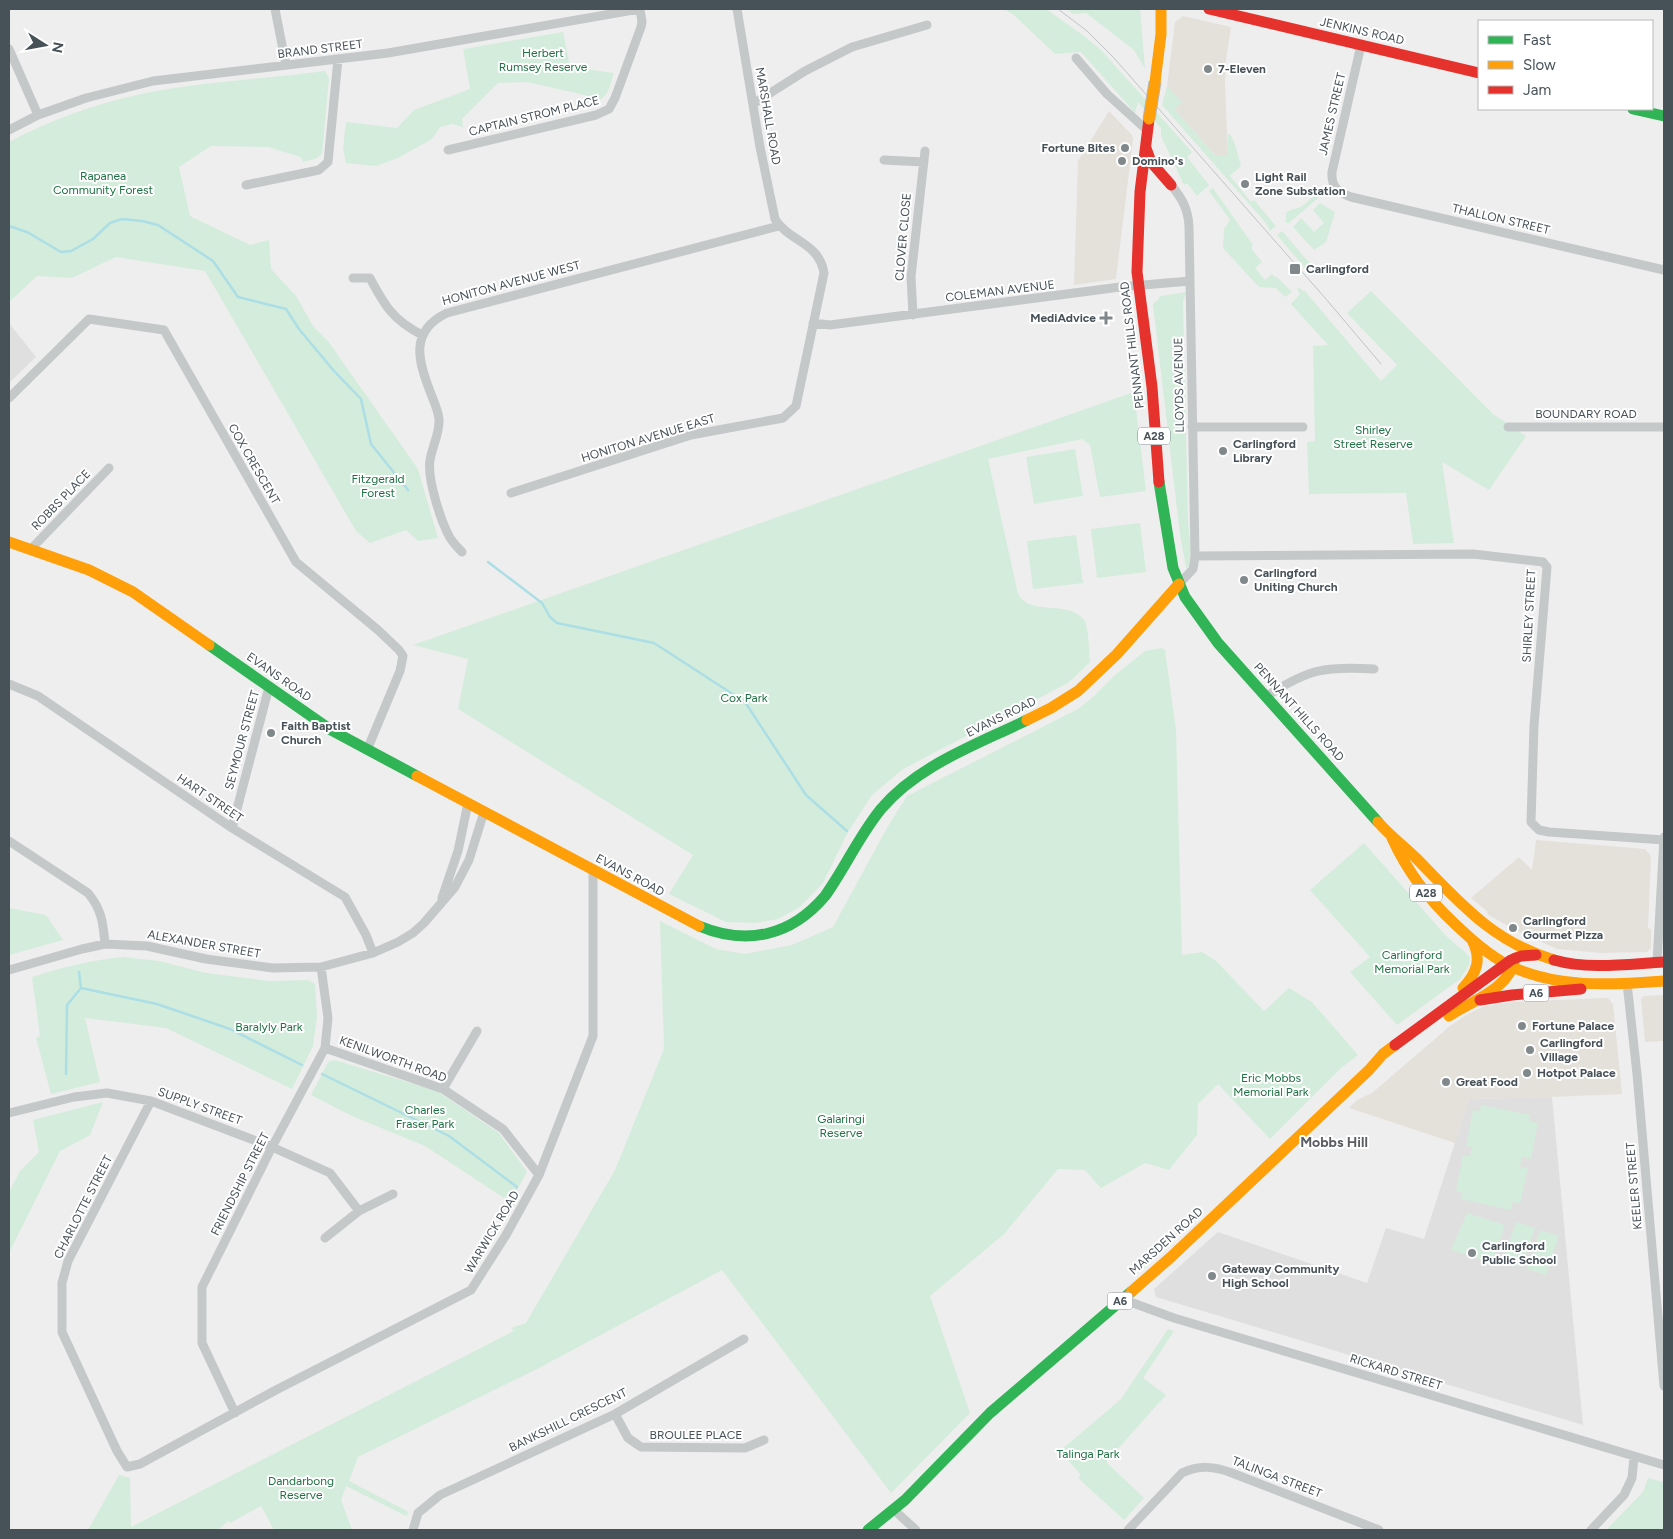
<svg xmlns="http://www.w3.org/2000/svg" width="1673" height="1539" viewBox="0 0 1673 1539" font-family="Figtree,sans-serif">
	<rect width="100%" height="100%" fill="#eee"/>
	<!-- commercial -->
	<path fill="#e4e1db" d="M1183 16 1231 27 1226 60 1225 84 1228 156 1215 155 1174 109 1181 102 1167 86 1175 22Z
		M1109 111 1132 135 1133 139 1116 279 1074 285 1078 161Z
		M1536 840 1645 849 1651 856 1648 928 1651 929V948L1647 952 1601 953 1557 949 1515 930 1487 914 1488 912 1471 898 1519 857 1532 870Z
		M1664 995V1041L1645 1042 1641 999 1644 996Z
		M1603 998H1608L1613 1004 1622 1094 1552 1097 1469 1099 1455 1143 1349 1108 1357 1100 1372 1093 1450 1026 1468 1014 1485 1006 1513 1002Z"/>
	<!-- education -->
	<path fill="#e0dfdf" d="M9 323 36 357 9 383Z
		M1552 1097 1583 1425 1156 1297 1154 1289 1218 1232 1367 1283 1386 1228 1424 1239 1469 1099Z"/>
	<!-- green -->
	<path fill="#d4ecdc" d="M1004 9H1046L1084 36 1102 51 1192 152 1187 157 1209 185 1197 196 1187 183 1184 185 1161 136V128L1138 102 1135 113 1081 52 1055 54 1014 15Z
		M1066 9H1140L1145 69 1134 50 1086 13 1073 14Z
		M563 32 570 67 614 73C610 84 609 98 596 101L593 97 527 82 498 83 462 119 463 127 453 124 440 127 432 139 398 158 376 166 346 163 343 148 346 122 397 128 414 110 470 89 463 49Z
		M325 71 329 78 322 154 315 159 303 162 301 157 268 147 211 146 179 167 190 216 250 245 269 240 271 269 296 296 313 326 328 341 418 469 438 538 418 541 406 530 370 543 356 531 205 271 116 257 72 278 37 276 9 302V142C50 120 95 104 141 94 201 82 264 79 325 71Z
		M1167 86 1182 102 1174 109 1215 155H1228V135L1230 134 1235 144 1241 166 1230 176 1251 202 1254 200 1276 226 1270 231 1266 223 1162 105Z
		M1213 188 1253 245 1251 248 1262 262 1255 268 1265 280 1272 274 1275 277 1276 276 1292 292 1285 297 1276 288 1259 287 1223 248 1224 229 1195 198 1224 229 1230 220 1209 191Z
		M1324 189 1325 192 1289 223H1286V213L1290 210 1301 207 1321 190Z
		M1320 203 1335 212 1326 242 1314 250 1293 227 1301 218 1314 232 1324 223 1313 210Z
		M1282 231 1314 268 1309 273 1277 235Z
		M1299 287 1303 291 1304 290 1381 381 1397 365 1347 313 1371 291 1493 414 1526 436 1489 490 1442 462 1454 543 1413 544 1406 493 1309 494 1307 442 1315 441 1313 346 1328 345 1291 304 1300 294 1297 289Z
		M1186 292 1183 302 1188 521 1191 550 1188 568 1186 567 1180 535 1153 304 1158 300 1160 296Z
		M1134 392 1146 491 1100 497 1090 445 1082 439 988 459 1018 594C1030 617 1068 599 1084 620 1089 627 1089 652 1090 662L1068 683 903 769 872 795 848 832 823 883 800 907 778 919 755 923 726 922 669 894 693 855 458 709 468 659 413 645Z
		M1075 449 1083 496 1034 504 1026 457Z
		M1140 523 1146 572 1097 578 1091 529Z
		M1076 535 1083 583 1033 589 1027 541Z
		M1161 648 1165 650 1176 730 1182 955 1202 952 1216 961 1264 1011 1289 988 1312 1002 1358 1055 1341 1068 1270 1139 1218 1084 1198 1104 1197 1135 1169 1170 1145 1163 1101 1188 1085 1170 1058 1169 1004 1234 930 1296 970 1413 891 1493 722 1270 539 1368 358 1457 349 1481 409 1512 406 1516 346 1486 341 1500 352 1530H274L261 1506 230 1523 228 1521 218 1530H88L119 1475 130 1478 131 1527 514 1331 511 1328 526 1323 615 1170 664 1049 660 921 716 949 745 954 792 945 833 927 888 826 907 796 1078 709 1094 696 1115 675 1145 651Z
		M1364 843 1447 937 1465 952 1470 958 1469 965 1460 979 1397 1025 1350 972 1370 957 1310 890Z
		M9 908 46 915 63 940 9 955Z
		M123 957 159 961 206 973 269 981 308 980 315 984 317 1017 313 1046 292 1089 166 1028 85 1018 100 1082 51 1094 36 1038 40 1036 32 977C63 967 92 960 123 957Z
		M335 1060 437 1091 499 1133 527 1172 510 1202 425 1146 352 1116 311 1095 328 1062Z
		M103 1102 90 1135 60 1151 9 1253V1192L20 1171 39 1152 33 1120Z
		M1481 1105 1530 1115 1529 1121 1538 1123 1531 1159 1522 1157 1520 1167 1528 1168 1520 1204 1512 1202 1511 1210 1461 1199 1462 1192 1456 1191 1463 1155 1470 1156 1472 1147 1466 1146 1473 1110 1480 1111Z
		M1467 1213 1505 1225 1492 1263 1451 1250Z
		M1516 1222 1535 1228 1522 1267 1503 1261Z
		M1540 1230 1559 1236 1546 1275 1527 1269Z
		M1168 1329 1174 1331 1143 1378 1166 1395 1106 1462 1144 1498 1124 1520 1078 1478 1081 1475 1060 1451 1121 1399Z
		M1648 1478 1663 1482 1664 1530H1606L1643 1492Z"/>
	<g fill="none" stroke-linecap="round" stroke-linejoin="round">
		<!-- stream -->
		<path stroke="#acdee6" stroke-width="2.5" d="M9 226 27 232 61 252 71 251 93 239 110 223 122 219 142 221 158 225 213 261 238 297 286 309 299 329 334 371 361 399 371 444 408 490
			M488 562 542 603 550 617 557 623 654 643 745 702 806 795 847 831
			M79 972 81 988 157 1004 230 1029 302 1065
			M66 1074 67 1005 81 988
			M322 1074 449 1136 517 1187"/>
		<!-- street -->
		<path stroke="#c5c8c9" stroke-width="9" d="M275 9 286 65
			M1361 45 1332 172C1331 187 1338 192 1351 197L1664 270
			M9 49 38 115
			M1076 58 1107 94 1148 131
			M753 104 805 71 852 47 927 25
			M9 130 38 115 86 98 153 81 388 53 639 9
			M448 150 596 115 609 109 615 98 641 27 642 22 640 9
			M884 160 924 162
			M246 185 319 170 328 162 338 59
			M1171 185C1182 198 1188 209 1189 226L1195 556 1193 569 1179 584
			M353 278H370C385 306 393 320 422 335
			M913 315 911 277 925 151
			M813 323 830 325 1120 287 1190 281
			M9 398 89 319 164 330 296 562 378 630 399 650 403 656 400 671 367 750
			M1192 427H1303
			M1508 427H1664
			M511 493 691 435 783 418 796 406 824 273C819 242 789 242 775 219L760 147 737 9
			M31 549 109 468
			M462 552C457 547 451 541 448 534 440 518 427 478 430 460 432 447 440 433 439 419 438 410 434 402 431 394 418 361 409 331 447 313L779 226
			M1195 556 1473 554 1543 562 1547 567 1534 726 1531 822 1539 830 1549 832 1664 840
			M9 684 38 696 232 828 345 897 366 935 373 953
			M1267 696C1308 669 1325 666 1374 669
			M232 828 269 687
			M9 841 88 893C102 910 103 923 105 944
			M442 898 458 851 468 803
			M1657 962 1664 837
			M9 970 82 949 105 944 147 946 206 959 273 968 321 967 373 953 398 942 413 933 424 923 455 887 469 860 484 812
			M1627 983 1637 1074 1664 1386
			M325 1048 443 1089 503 1129 539 1175
			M443 1089 477 1031
			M151 1101 68 1261 62 1283V1332L117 1451 127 1467 140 1464 276 1390 471 1290 506 1235 539 1175 593 1036V871
			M9 1113 74 1097 107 1093 151 1101 272 1147 330 1173 359 1211
			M325 1238 359 1211 393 1194
			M1122 1299 1174 1318 1664 1465
			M235 1413 202 1343V1287L272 1147 325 1048 328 1018 321 967
			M615 1414 628 1438 641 1447 745 1448 764 1440
			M894 1510 916 1530
			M413 1530 418 1513 440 1495 615 1414 744 1339
			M1128 1530 1182 1473C1199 1465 1214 1466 1232 1473L1379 1530
			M1591 1530 1624 1495 1632 1478 1634 1457"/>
		<!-- fast -->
		<path stroke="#30b455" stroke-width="11" d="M1633 109 1664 116
			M1159 482 1173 568 1185 597 1218 643 1378 822
			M209 645 331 730 417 776
			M699 926C747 946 791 936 825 896 845 868 859 836 881 809 918 765 976 745 1027 720
			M868 1530 905 1500 990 1413 1131 1292"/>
		<!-- slow -->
		<path stroke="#ff9f0a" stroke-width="11" d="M1155 82 1161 34V9
			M9 542 89 570 133 592 209 645
			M1027 720 1051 708 1078 691 1117 654 1179 584
			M417 776 699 926
			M1378 822C1390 836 1404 846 1417 859 1460 903 1493 942 1554 960
			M1392 838C1407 871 1428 899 1455 924 1470 938 1487 954 1506 964 1555 989 1611 985 1664 981
			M1463 988C1477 973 1482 959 1472 940
			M1449 1016C1472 1001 1510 989 1515 958
			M1131 1292 1171 1257 1369 1070 1383 1054 1395 1045"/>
		<!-- jam -->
		<path stroke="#e5322d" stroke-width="11" d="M1209 9 1479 73
			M1149 119 1140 192 1137 272 1152 387 1159 482
			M1146 148 1151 162 1171 185
			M1554 960C1589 970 1628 964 1664 962
			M1480 1000 1512 995 1581 989
			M1395 1045 1511 960 1521 956 1536 955"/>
		<!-- tram -->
		<path stroke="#c1c3c4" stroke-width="1" d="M1058 9 1087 31 1114 58 1326 299 1381 364"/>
		<!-- slow-bridge casing -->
		<g stroke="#b3b8bc" stroke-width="13" stroke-linecap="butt">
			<path id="slow-bridge" d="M1149 119 1155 82"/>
		</g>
		<!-- slow-bridge -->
		<use href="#slow-bridge" stroke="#ff9f0a" stroke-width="11"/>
	</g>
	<!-- markers -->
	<g fill="#81888c" stroke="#fff" stroke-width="2">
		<circle cx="1208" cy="69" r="5"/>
		<circle cx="1125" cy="148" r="5"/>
		<circle cx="1122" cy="161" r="5"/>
		<circle cx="1245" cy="184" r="5"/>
		<rect x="1289" y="263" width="12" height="12" rx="2.5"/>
		<path d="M1103.5 310.5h5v5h5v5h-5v5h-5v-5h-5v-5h5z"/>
		<circle cx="1223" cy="451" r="5"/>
		<circle cx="1244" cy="580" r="5"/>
		<circle cx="271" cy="733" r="5"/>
		<circle cx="1513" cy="928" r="5"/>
		<circle cx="1522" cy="1026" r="5"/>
		<circle cx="1530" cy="1050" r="5"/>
		<circle cx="1527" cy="1073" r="5"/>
		<circle cx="1446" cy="1082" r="5"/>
		<circle cx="1472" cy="1253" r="5"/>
		<circle cx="1212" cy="1276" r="5"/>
	</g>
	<g text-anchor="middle" stroke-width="4" stroke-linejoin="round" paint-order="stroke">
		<!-- shield labels -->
		<g fill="#fff" stroke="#7e858a" stroke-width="1">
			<rect x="1138" y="427.5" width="32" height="17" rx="4"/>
			<rect x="1410" y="884.5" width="32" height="17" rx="4"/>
			<rect x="1523.5" y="984.5" width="25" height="17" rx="4"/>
			<rect x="1107.5" y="1292.5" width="25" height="17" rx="4"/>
		</g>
		<g font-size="11" font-weight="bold" fill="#475158">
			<text x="1154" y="440">A28</text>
			<text x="1426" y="897">A28</text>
			<text x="1536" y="997">A6</text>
			<text x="1120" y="1305">A6</text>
		</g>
		<!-- street labels -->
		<g font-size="12" fill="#475158" stroke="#fff">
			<text transform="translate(1362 31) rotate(13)" y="4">JENKINS ROAD</text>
			<text transform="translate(320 49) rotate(-7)" y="4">BRAND STREET</text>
			<text transform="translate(1332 114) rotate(-77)" y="4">JAMES STREET</text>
			<text transform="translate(534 116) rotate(-14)" y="4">CAPTAIN STROM PLACE</text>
			<text transform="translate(768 116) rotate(80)" y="4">MARSHALL ROAD</text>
			<text transform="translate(1501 219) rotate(13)" y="4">THALLON STREET</text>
			<text transform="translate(903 237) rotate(-85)" y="4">CLOVER CLOSE</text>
			<text transform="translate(511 283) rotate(-15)" y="4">HONITON AVENUE WEST</text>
			<text transform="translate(1000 291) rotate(-7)" y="4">COLEMAN AVENUE</text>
			<text transform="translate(1132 345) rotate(-97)" y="4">PENNANT HILLS ROAD</text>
			<text transform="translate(1179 385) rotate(-91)" y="4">LLOYDS AVENUE</text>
			<text x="1586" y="418">BOUNDARY ROAD</text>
			<text transform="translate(648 438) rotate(-17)" y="4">HONITON AVENUE EAST</text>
			<text transform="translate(254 464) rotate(60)" y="4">COX CRESCENT</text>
			<text transform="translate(61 500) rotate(-46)" y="4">ROBBS PLACE</text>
			<text transform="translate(1529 616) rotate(-87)" y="4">SHIRLEY STREET</text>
			<text transform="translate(279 677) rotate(35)" y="4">EVANS ROAD</text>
			<text transform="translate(1299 712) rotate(48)" y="4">PENNANT HILLS ROAD</text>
			<text transform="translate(1001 717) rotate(-26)" y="4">EVANS ROAD</text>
			<text transform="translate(242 740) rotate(-75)" y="4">SEYMOUR STREET</text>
			<text transform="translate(210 798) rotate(34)" y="4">HART STREET</text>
			<text transform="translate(630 875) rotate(28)" y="4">EVANS ROAD</text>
			<text transform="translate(204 944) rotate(10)" y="4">ALEXANDER STREET</text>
			<text transform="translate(393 1059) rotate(20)" y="4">KENILWORTH ROAD</text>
			<text transform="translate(200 1106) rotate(20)" y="4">SUPPLY STREET</text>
			<text transform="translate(240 1184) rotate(-63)" y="4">FRIENDSHIP STREET</text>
			<text transform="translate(1634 1186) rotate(-95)" y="4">KEELER STREET</text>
			<text transform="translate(83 1207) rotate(-63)" y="4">CHARLOTTE STREET</text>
			<text transform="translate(492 1232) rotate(-59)" y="4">WARWICK ROAD</text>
			<text transform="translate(1166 1241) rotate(-42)" y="4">MARSDEN ROAD</text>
			<text transform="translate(1396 1372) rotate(17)" y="4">RICKARD STREET</text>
			<text transform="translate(568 1420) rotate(-26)" y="4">BANKSHILL CRESCENT</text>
			<text x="696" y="1439">BROULEE PLACE</text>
			<text transform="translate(1277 1477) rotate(21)" y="4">TALINGA STREET</text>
		</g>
		<!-- park labels -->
		<g font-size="12" fill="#1f7243" stroke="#fff">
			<text x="543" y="57">Herbert<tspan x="543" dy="14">Rumsey Reserve</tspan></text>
			<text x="103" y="180">Rapanea<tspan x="103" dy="14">Community Forest</tspan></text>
			<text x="1373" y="434">Shirley<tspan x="1373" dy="14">Street Reserve</tspan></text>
			<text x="378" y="483">Fitzgerald<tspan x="378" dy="14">Forest</tspan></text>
			<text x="744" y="702">Cox Park</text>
			<text x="1412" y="959">Carlingford<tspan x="1412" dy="14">Memorial Park</tspan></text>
			<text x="269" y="1031">Baralyly Park</text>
			<text x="1271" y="1082">Eric Mobbs<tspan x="1271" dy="14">Memorial Park</tspan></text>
			<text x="425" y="1114">Charles<tspan x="425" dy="14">Fraser Park</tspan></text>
			<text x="841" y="1123">Galaringi<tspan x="841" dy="14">Reserve</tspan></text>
			<text x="1088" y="1458">Talinga Park</text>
			<text x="301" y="1485">Dandarbong<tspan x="301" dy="14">Reserve</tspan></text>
		</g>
		<!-- poi labels -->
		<g font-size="12" font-weight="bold" fill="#475158" stroke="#fff" text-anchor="start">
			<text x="1218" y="73">7-Eleven</text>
			<text x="1115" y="152" text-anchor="end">Fortune Bites</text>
			<text x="1132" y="165">Domino's</text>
			<text x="1255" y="181">Light Rail<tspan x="1255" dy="14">Zone Substation</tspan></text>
			<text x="1306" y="273">Carlingford</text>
			<text x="1096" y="322" text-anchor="end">MediAdvice</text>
			<text x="1233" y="448">Carlingford<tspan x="1233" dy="14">Library</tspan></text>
			<text x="1254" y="577">Carlingford<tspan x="1254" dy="14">Uniting Church</tspan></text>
			<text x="281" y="730">Faith Baptist<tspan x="281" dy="14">Church</tspan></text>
			<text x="1523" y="925">Carlingford<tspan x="1523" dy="14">Gourmet Pizza</tspan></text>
			<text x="1532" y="1030">Fortune Palace</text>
			<text x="1540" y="1047">Carlingford<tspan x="1540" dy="14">Village</tspan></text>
			<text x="1537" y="1077">Hotpot Palace</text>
			<text x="1456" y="1086">Great Food</text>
			<text x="1482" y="1250">Carlingford<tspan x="1482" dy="14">Public School</tspan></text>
			<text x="1222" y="1273">Gateway Community<tspan x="1222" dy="14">High School</tspan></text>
		</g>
		<!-- neighbourhood labels -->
		<g font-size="14" font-weight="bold" fill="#5a5e61" stroke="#fff">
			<text x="1334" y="1147">Mobbs Hill</text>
		</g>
	</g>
	<!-- border -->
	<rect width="1673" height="1539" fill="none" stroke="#475158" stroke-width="20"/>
	<!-- legend -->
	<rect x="1478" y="20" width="175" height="90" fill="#ffffff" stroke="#b5b9bc"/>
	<rect x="1488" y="36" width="25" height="8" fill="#30b455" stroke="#b5b9bc"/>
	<text x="1523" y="45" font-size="15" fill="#475158">Fast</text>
	<rect x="1488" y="61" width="25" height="8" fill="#ff9f0a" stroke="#b5b9bc"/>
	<text x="1523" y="70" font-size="15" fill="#475158">Slow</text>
	<rect x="1488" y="86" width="25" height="8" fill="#e5322d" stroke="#b5b9bc"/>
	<text x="1523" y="95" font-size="15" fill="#475158">Jam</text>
	<!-- north arrow -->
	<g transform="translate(45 45) rotate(101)" stroke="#ffffff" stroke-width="4" paint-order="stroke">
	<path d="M0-4L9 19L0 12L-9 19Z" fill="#475158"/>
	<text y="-8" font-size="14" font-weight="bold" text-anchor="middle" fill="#475158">N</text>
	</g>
</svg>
